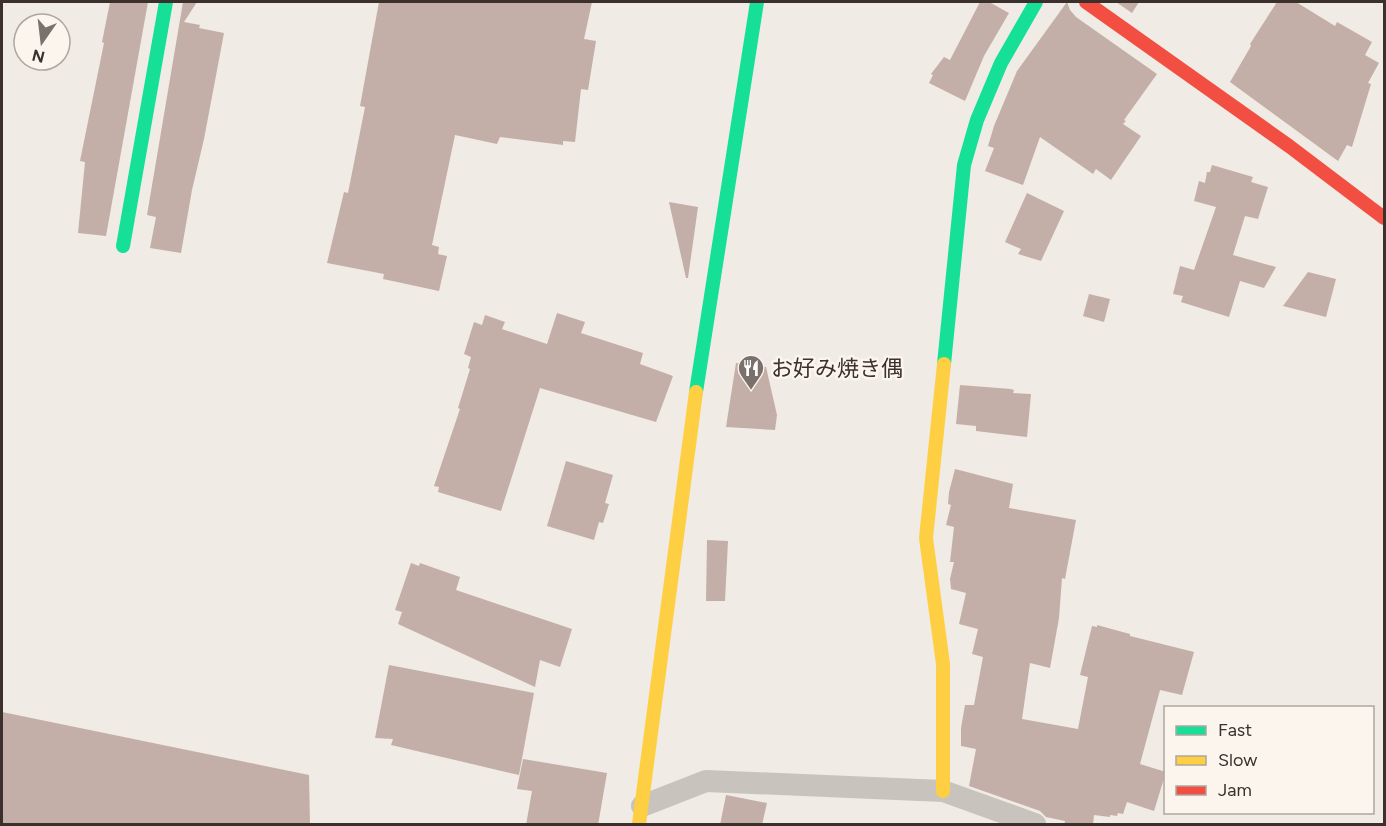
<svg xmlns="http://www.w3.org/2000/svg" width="1386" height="826" viewBox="0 0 1386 826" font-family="Figtree,'Noto Sans JP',sans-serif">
	<rect width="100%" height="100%" fill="#f0ebe5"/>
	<!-- building -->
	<path fill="#c3afa7" d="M110 2H148L106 236 78 233 85 162 80 161 104 43 102 42Z
		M183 2H197L184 22 200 25 199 28 224 33 204 139 192 190 181 253 150 248 156 217 147 215Z
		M379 2H592L584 39 596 41 588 90 581 89 575 142 563 141V145L500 137 497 144 455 135 432 245 439 247 438 254 447 256 439 291 383 279 384 274 327 263 344 192 348 193 365 107 360 106Z
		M980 2H989L1009 13 984 56 965 101 929 83 933 75 931 74 944 57 950 60Z
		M1067 2 1070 10 1076 17 1157 74 1124 120 1126 121 1123 124 1141 136 1111 180 1096 169 1093 174 1040 137 1023 185 985 171 994 148 988 146 994 126 1017 71Z
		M1116 2H1139L1132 13Z
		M1277 2H1296L1335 26 1337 22 1372 42 1365 55 1379 63 1368 83 1371 84 1352 147 1347 145 1338 161 1230 82 1251 46 1250 44Z
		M1212 165 1253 177 1251 182 1268 187 1258 219 1245 216 1233 255 1276 267 1264 288 1240 281 1229 317 1181 302 1183 296 1173 294 1180 266 1194 270 1216 207 1194 201 1199 181 1205 183 1207 172H1210Z
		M1027 193 1064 211 1041 261 1018 254 1021 249 1005 242Z
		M669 202 698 207 688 278H686Z
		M1308 272 1336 279 1326 317 1283 306Z
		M1089 294 1110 299 1104 322 1083 316Z
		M557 313 585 322 581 333 643 353 640 364 673 376 656 422 540 388 501 511 438 492 439 487 434 486 460 409 458 408 470 369 468 368 471 357 464 354 474 322 482 325 485 315 505 322 502 329 547 344Z
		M736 363 766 367 777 415 775 430 726 427Z
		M960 385 1011 389 1014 390 1013 393 1031 394 1027 437 976 431V426L956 424Z
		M566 461 613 475 605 503 609 504 603 523 599 522 594 540 547 526Z
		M955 469 1013 484 1009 508 1076 520 1065 579 1062 578 1059 618 1050 668 1030 663 1022 719 1078 729 1088 677 1080 675 1092 626 1097 627V625L1130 634V636L1194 652 1182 695 1160 690 1140 764 1166 772 1154 811 1127 802 1123 814 1118 813 1117 816 1110 815V817L1094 815 1093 825H1064L1065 821 1046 817 1040 811 969 786 976 749 961 746V728L965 705H974L983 657 972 654 978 629 959 624 966 593 951 589 950 579 954 562H950L954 527 946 525 951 505 948 504 949 492Z
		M707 540 728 541 725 601H706Z
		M411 563 419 566 420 563 460 577 456 590 572 629 560 667 540 660 535 687 398 624 402 612 395 610Z
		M389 665 534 693 519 775 391 745 393 739 375 738Z
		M2 712 309 775 310 825H2Z
		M523 759 607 773 598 825H526L532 791 517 789Z
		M726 795 767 803 762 825H720Z"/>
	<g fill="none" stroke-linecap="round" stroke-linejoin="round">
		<!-- street -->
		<path stroke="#c9c3be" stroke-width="22" d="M642 806 706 781 943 791 1035 824"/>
		<!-- fast -->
		<path stroke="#16e098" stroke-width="14" d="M123 246 166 2
			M944 364 964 165 977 120 1001 63 1036 2
			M696 392 757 2"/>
		<!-- slow -->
		<path stroke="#ffcf43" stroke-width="14" d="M943 791V664L926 538 944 364
			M639 824 696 392"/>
		<!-- jam -->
		<path stroke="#f24e42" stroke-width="14" d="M1086 2 1289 146 1384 218"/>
	</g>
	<!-- icons -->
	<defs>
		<g id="restaurant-pin" transform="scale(1.35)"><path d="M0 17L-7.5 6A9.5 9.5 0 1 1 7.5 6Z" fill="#7a716c" stroke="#fbf5ee"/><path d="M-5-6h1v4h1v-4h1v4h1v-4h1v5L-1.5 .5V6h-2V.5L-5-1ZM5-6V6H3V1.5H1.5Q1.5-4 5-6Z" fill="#fff"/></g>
	</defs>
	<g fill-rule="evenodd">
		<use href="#restaurant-pin" x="751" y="368"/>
	</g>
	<g text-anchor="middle" stroke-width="5" stroke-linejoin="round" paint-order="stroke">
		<!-- poi labels -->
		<g font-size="22" fill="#3b302b" stroke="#fbf5ee" text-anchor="start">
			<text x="771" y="376">お好み焼き偶</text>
		</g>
	</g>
	<!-- border -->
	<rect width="1386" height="826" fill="none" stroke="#3b302b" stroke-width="6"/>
	<!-- legend -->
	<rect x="1164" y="706" width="210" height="108" fill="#fbf5ee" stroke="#aea6a0" stroke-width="1.5"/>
	<rect x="1176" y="726" width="30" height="9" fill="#16e098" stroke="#aea6a0" stroke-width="1.5"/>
	<text x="1218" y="736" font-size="18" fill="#3b302b">Fast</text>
	<rect x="1176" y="756" width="30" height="9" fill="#ffcf43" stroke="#aea6a0" stroke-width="1.5"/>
	<text x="1218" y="766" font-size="18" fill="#3b302b">Slow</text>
	<rect x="1176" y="786" width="30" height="9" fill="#f24e42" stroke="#aea6a0" stroke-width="1.5"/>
	<text x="1218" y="796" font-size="18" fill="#3b302b">Jam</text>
	<!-- north arrow -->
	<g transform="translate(42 42) rotate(194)"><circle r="28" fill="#fbf5ee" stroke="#aea6a0" stroke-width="1.5"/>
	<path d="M0-4.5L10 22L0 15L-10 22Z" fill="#7a716c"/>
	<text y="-9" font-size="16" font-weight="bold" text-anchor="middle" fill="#3b302b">N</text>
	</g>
</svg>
